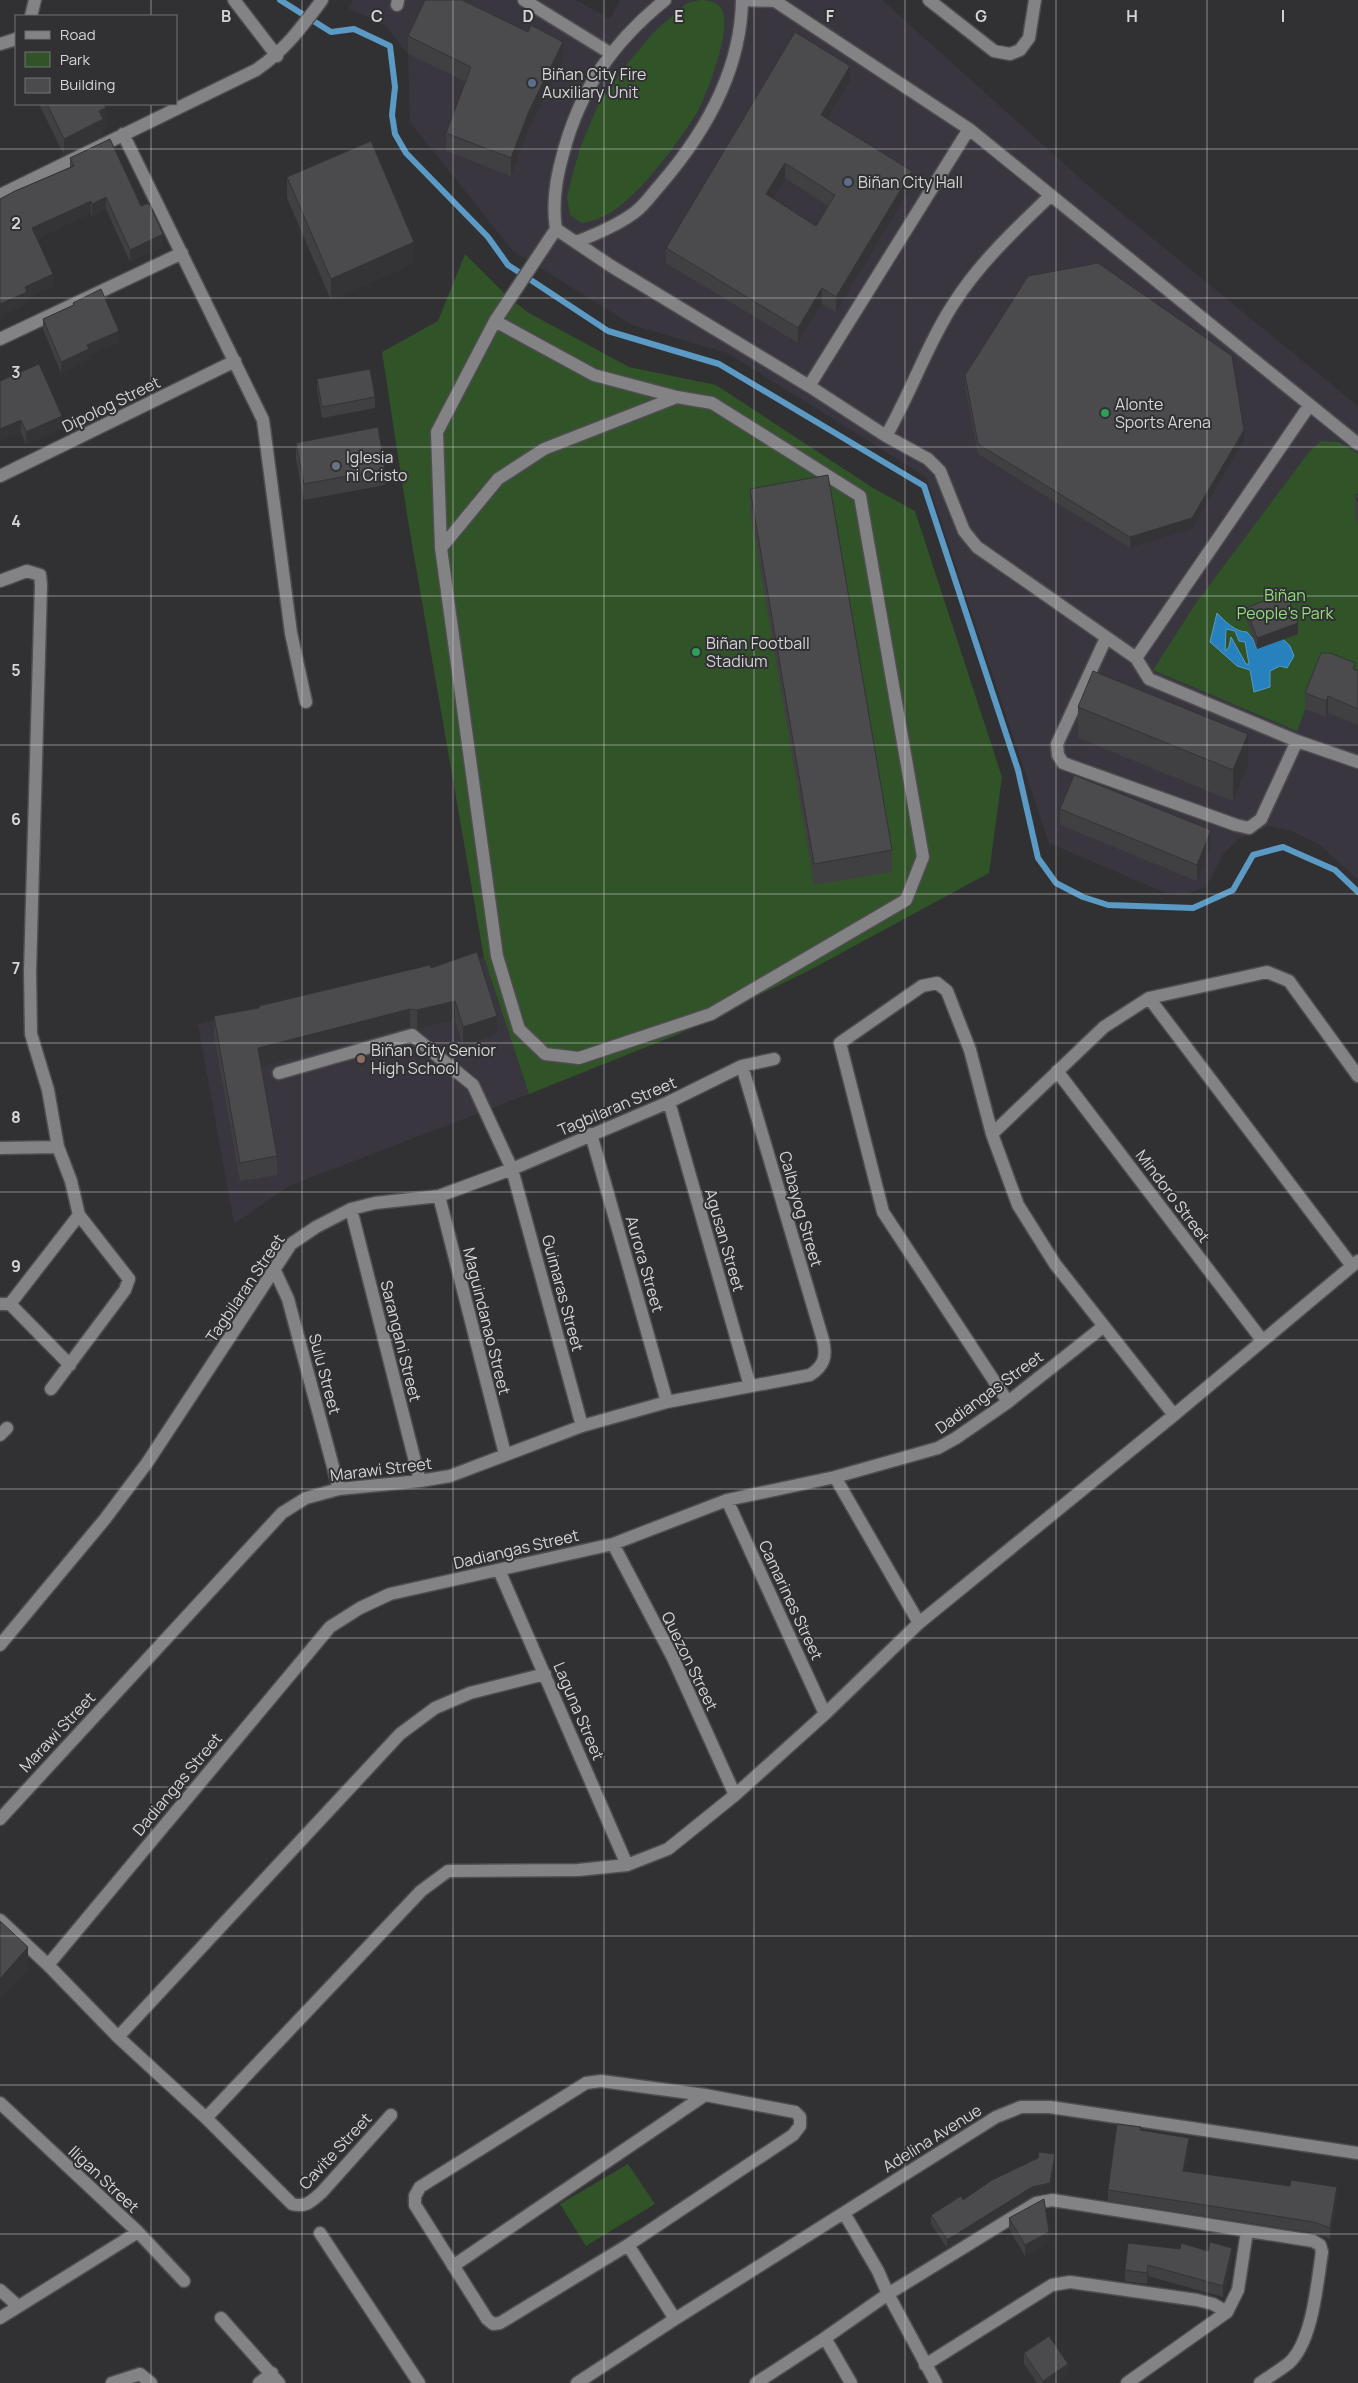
<svg xmlns="http://www.w3.org/2000/svg" width="1358" height="2383" viewBox="0 0 1358 2383" font-family="Manrope,sans-serif">
	<rect width="100%" height="100%" fill="#313134"/>
	<!-- built -->
	<path fill="#39363f" d="M353 0H576L610 19 620 0H882L1091 188 1358 406V880L1320 845 1291 831 1269 826 1239 839 1224 853 1206 887 1186 894 1163 892 1049 843 926 477 727 353 632 325 513 251 410 122 408 54 385 25 348 8Z
		M484 958 529 1094 289 1186 234 1224 198 1024Z"/>
	<!-- green -->
	<path fill="#305327" d="M700 0C708 0 718 2 722 10 732 29 708 91 699 109 682 138 646 186 620 206 608 215 596 221 582 223L570 215 567 197 572 177 580 148 598 105 627 64 654 32 687 3Z
		M465 254 509 298 529 313 629 367 716 385 873 488 915 511 1002 777 989 873 808 971 679 1034 529 1094 484 958 409 527 382 352 438 321Z
		M1321 441 1339 442 1358 454V515L1355 517 1358 523V688L1307 704 1297 731 1153 670 1196 603 1309 452Z
		M628 2164 655 2204 586 2246 560 2204Z"/>
	<!-- water -->
	<path fill="#2781bd" stroke="#5b9ac4" fill-rule="evenodd" d="M1217 613C1225 621 1235 632 1247 632L1253 639 1257 649 1283 639 1290 646 1294 656 1287 668 1280 666 1270 671V687L1254 692 1250 670 1237 666 1210 642ZM1226 629 1235 631 1239 641 1245 642 1249 664H1246L1231 637 1229 647 1225 651Z"/>
	<g fill="none" stroke-linecap="round" stroke-linejoin="round">
		<!-- stream -->
		<path stroke="#5b9ac4" stroke-width="6" d="M280 0 331 32 354 29 390 46 395 87 392 115 395 134 406 153 488 237 508 265 608 331 719 364 924 486 1018 770 1038 858 1056 883 1083 897 1108 905 1193 908 1233 890 1253 855 1283 847 1335 870 1358 892"/>
		<!-- minor casing -->
		<g stroke="#4e4d4f" stroke-width="15">
			<path id="minor" d="M234 0 277 56
				M524 0 610 53
				M743 0 775 1 969 129 1358 444
				M929 0 994 51 1010 54 1020 50 1029 38 1035 0
				M397 5 398 0
				M31 16 35 0
				M0 44 16 39
				M123 134 263 420 291 633 306 702
				M0 195 256 70C285 50 301 28 322 0
				M556 229 611 266 809 386 886 436 928 459 940 471 964 531 977 547 1136 658 1149 679 1297 741 1358 762
				M576 242C597 234 616 226 634 213 644 206 652 194 660 185 705 133 741 69 742 0
				M495 321 594 375 677 397 712 403 860 496 923 857 906 900 711 1014 579 1058 545 1054 519 1029 497 956 441 548 437 432 495 321 556 229C552 204 556 178 563 154 580 89 613 42 665 0
				M0 339 182 253
				M809 386 969 129
				M886 436C911 393 927 344 954 303 980 262 1016 229 1051 195
				M0 476 235 361
				M441 548 498 479 544 449 677 397
				M0 581 27 571 40 575 41 585 30 972 31 1034 48 1090 58 1147 71 1181 79 1215 129 1279 125 1290 51 1389
				M1106 638 1057 744 1058 755 1063 763 1236 825 1249 828 1261 819 1297 741
				M1136 658 1309 406
				M1149 998 1352 1266
				M1057 1071 1262 1340
				M279 1073 412 1035 473 1085 512 1169 582 1426
				M669 1102 750 1386
				M591 1134 667 1402
				M992 1134 1104 1027 1149 998 1267 972 1289 981 1358 1076
				M0 1148 58 1147
				M439 1196 505 1454
				M351 1209 420 1481
				M275 1271 288 1299 339 1489
				M0 1304H10L79 1215
				M10 1304 70 1365
				M1008 1402 883 1212 840 1043 922 986 937 983 947 991 970 1050 992 1134 1018 1205 1055 1264 1174 1415
				M0 1435 7 1428
				M835 1477 919 1623
				M727 1500 825 1714
				M613 1544 673 1658 735 1795
				M499 1570 627 1865
				M0 1645 105 1519 147 1463 291 1244 316 1227 351 1209 375 1203 439 1196 512 1169 669 1102 742 1066 774 1059
				M0 1819 282 1513 306 1498 339 1489 420 1481 450 1476 582 1426 667 1402 810 1375C824 1366 827 1357 823 1340L742 1066
				M0 1920 48 1965 118 2037 206 2118 292 2204C306 2208 312 2201 322 2192L391 2115
				M48 1965 330 1627 360 1608 390 1594 613 1544 727 1500 835 1477 938 1448 956 1438 1008 1402 1104 1326
				M118 2037 400 1734 435 1708 470 1693 545 1674
				M601 2081 705 2095 795 2112 800 2117V2126L793 2135 628 2245 500 2323 493 2324 487 2319 415 2205V2196L420 2187 586 2083Z
				M0 2103 138 2232 184 2281
				M206 2118 421 1891 448 1871 578 1870 627 1865 668 1849 735 1795 825 1714 919 1623 1174 1415 1358 1261
				M844 2213 878 2271 888 2294 936 2383
				M320 2233 419 2383
				M628 2245 675 2319
				M453 2266 705 2095
				M0 2290 18 2306
				M0 2318 138 2232
				M221 2318 279 2383
				M825 2338 851 2383
				M925 2365 1052 2285 1070 2282 1197 2300 1213 2304 1227 2312
				M112 2383 140 2374 151 2383
				M259 2383 272 2373
				M577 2383 675 2319 996 2117 1021 2107H1050L1358 2153
				M756 2383 825 2338 888 2294 1036 2203 1052 2200 1313 2241 1320 2245 1322 2252C1317 2283 1313 2341 1289 2363 1280 2370 1270 2376 1260 2383
				M1127 2383 1227 2312 1238 2290 1247 2231"/>
		</g>
		<!-- minor -->
		<use href="#minor" stroke="#838285" stroke-width="12"/>
	</g>
	<!-- wall -->
	<path fill="#404043" fill-rule="evenodd" d="M408 36 563 60 529 129 511 176 446 151V133L466 82 408 54Z
		M850 81 828 119 912 186 836 312 822 304 798 343 666 263V248ZM785 178 828 206 816 226 772 198Z
		M39 104H104L106 125 103 126V136L64 155Z
		M110 139 141 206 149 203 163 234V246L130 262 106 209 92 216 91 213 37 238 53 274V286L27 298V304L0 316V199L15 191 70 167V158Z
		M287 177 414 263 331 300 287 198Z
		M73 303 119 342 89 355V360L61 373 43 329V319L73 305Z
		M965 375 1244 441 1192 529 1130 548 978 454 965 386Z
		M317 379 375 397V408L322 418 317 389Z
		M0 381 62 428 26 444Z
		M296 443 385 469V485L304 500 296 459Z
		M750 489 892 850V872L814 885 750 510Z
		M1358 494V523L1355 516V495Z
		M1246 608 1298 634 1257 649 1246 619Z
		M1355 670 1358 671V725L1328 713 1326 717 1305 709V693Z
		M1078 707 1248 765 1233 801 1078 738Z
		M1060 809 1211 847 1197 881 1060 825Z
		M431 968 497 1034 463 1046 455 1020 417 1029 410 1027 261 1066 277 1156V1175L240 1181 214 1035V1016L259 1008V1006Z
		M1141 2130 1189 2149 1185 2171 1337 2198 1330 2239 1314 2233 1108 2201V2190Z
		M1055 2163 1050 2192 1032 2196 947 2248 931 2224V2215Z
		M1009 2218 1049 2243 1025 2256 1009 2229Z
		M1128 2243 1232 2259 1223 2297 1148 2276 1147 2284 1125 2281V2270Z
		M1024 2353 1068 2375 1057 2383H1037L1024 2364Z"/>
	<!-- shaded-wall -->
	<path fill="#343437" d="M563 42V60L529 129 511 176V158L529 111Z
		M850 66V81L821 130V115Z
		M106 108V125L103 126V136L64 155V139L99 111Z
		M785 163V178L766 210V194Z
		M912 171V186L836 312V297Z
		M106 197V209L92 216V204Z
		M91 201V213L32 240V228Z
		M163 234V246L130 262V250Z
		M414 242V263L331 300V279Z
		M53 274V286L27 298V304L0 316V304L25 287Z
		M822 288V304L798 343V328Z
		M119 331V342L89 355V360L61 373V362L87 345Z
		M62 416V428L26 444V432Z
		M21 420V432L0 441V429Z
		M1244 430V441L1192 529 1130 548V537Z
		M1298 623V634L1257 649V638Z
		M1328 696V713L1326 717V701Z
		M1248 734V765L1233 801V770Z
		M1211 830V847L1197 881V865Z
		M455 1001V1020L417 1029V1010Z
		M410 1009V1027L258 1067V1048Z
		M497 1016V1034L463 1046V1027Z
		M28 1947V1969L0 2000V1979Z
		M1189 2138V2149L1183 2182V2171Z
		M1055 2154V2163L1050 2192 1032 2196 947 2248V2240Z
		M1337 2187V2198L1330 2239V2228Z
		M1049 2232V2243L1025 2256V2245Z
		M1232 2248V2259L1223 2297V2286Z
		M1148 2265V2276L1147 2284V2273Z
		M1068 2364V2375L1057 2383H1043V2381Z"/>
	<!-- building -->
	<path fill="#4b4b4e" stroke="#343437" fill-rule="evenodd" d="M425 0H462L528 32 531 25 563 42 529 111 511 158 446 133 471 67 408 36Z
		M795 32 850 66 821 115 912 171 836 297 822 288 798 328 666 248ZM785 163 835 195 816 226 766 194Z
		M47 104H104L106 108 99 111 103 119 64 139Z
		M110 139 141 206 149 203 163 234 130 250 106 197 92 204 91 201 32 228 53 274 25 287 27 292 0 304V199L15 191 74 166 70 158Z
		M371 141 414 242 331 279 287 177Z
		M1098 263 1232 356 1244 430 1192 518 1130 537 978 444 965 375 1028 276Z
		M101 289 119 331 87 345 89 349 61 362 43 319 74 305 73 303Z
		M39 364 62 416 26 432 21 420 0 429V381Z
		M370 369 375 397 322 407 317 379Z
		M378 427 385 469 304 484 296 443Z
		M828 475 892 850 814 864 750 489Z
		M1358 494V502L1355 495Z
		M1286 592 1298 623 1257 638 1246 608Z
		M1321 653H1330L1355 663 1353 669 1358 671V709L1328 696 1326 701 1305 693Z
		M1093 671 1248 734 1233 770 1078 707Z
		M1074 775 1211 830 1197 865 1060 809Z
		M477 952 497 1016 463 1027 455 1001 417 1010 410 1009 258 1048 277 1156 240 1163 214 1016 259 1008V1006L430 965 431 968Z
		M0 1921 28 1947 0 1979Z
		M1117 2124 1141 2127 1140 2130 1189 2138 1183 2171 1290 2186 1291 2180 1337 2187 1330 2228 1314 2222 1108 2190Z
		M1039 2152 1055 2154 1050 2183 1032 2187 947 2240 931 2215 961 2196 963 2200 992 2180 1038 2158Z
		M1044 2199 1049 2232 1025 2245 1009 2218Z
		M1210 2242 1232 2248 1223 2286 1148 2265 1147 2273 1125 2270 1128 2243 1180 2249 1181 2243 1208 2251Z
		M1049 2336 1068 2364 1043 2381 1024 2353Z"/>
	<!-- grid -->
	<path fill="none" stroke="#d5d4d6" stroke-width="1" stroke-opacity="0.55" d="M151 0V16M302 0V2383M453 0V2383M604 0V2383M754 0V2383M905 0V2383M1056 0V2383M1207 0V2383M151 104V2383M0 149H1358M0 298H1358M0 447H1358M0 596H1358M0 745H1358M0 894H1358M0 1043H1358M0 1192H1358M0 1340H1358M0 1489H1358M0 1638H1358M0 1787H1358M0 1936H1358M0 2085H1358M0 2234H1358"/>
	<!-- markers -->
	<g fill="#5c6f8a" stroke="#313134" stroke-width="2">
		<circle cx="532" cy="83" r="5"/>
		<circle cx="848" cy="182" r="5"/>
	</g>
	<g fill="#2e9e5b" stroke="#313134" stroke-width="2">
		<circle cx="1105" cy="413" r="5"/>
		<circle cx="696" cy="652" r="5"/>
	</g>
	<circle fill="#6b7280" stroke="#313134" stroke-width="2" cx="336" cy="466" r="5"/>
	<circle fill="#8d6e63" stroke="#313134" stroke-width="2" cx="361" cy="1059" r="5"/>
	<g text-anchor="middle" stroke-width="4" stroke-linejoin="round" paint-order="stroke">
		<!-- poi labels -->
		<g font-size="16" fill="#d5d4d6" stroke="#313134" text-anchor="start">
			<text x="542" y="80">Biñan City Fire<tspan x="542" dy="18">Auxiliary Unit</tspan></text>
			<text x="858" y="188">Biñan City Hall</text>
			<text x="1115" y="410">Alonte<tspan x="1115" dy="18">Sports Arena</tspan></text>
			<text x="346" y="463">Iglesia<tspan x="346" dy="18">ni Cristo</tspan></text>
			<text x="706" y="649">Biñan Football<tspan x="706" dy="18">Stadium</tspan></text>
			<text x="371" y="1056">Biñan City Senior<tspan x="371" dy="18">High School</tspan></text>
		</g>
		<!-- street labels -->
		<g font-size="16" fill="#d5d4d6" stroke="#313134">
			<text transform="translate(111 404) rotate(-26)" y="6">Dipolog Street</text>
			<text transform="translate(617 1106) rotate(-23)" y="6">Tagbilaran Street</text>
			<text transform="translate(1173 1196) rotate(53)" y="6">Mindoro Street</text>
			<text transform="translate(801 1209) rotate(74)" y="6">Calbayog Street</text>
			<text transform="translate(725 1240) rotate(74)" y="6">Agusan Street</text>
			<text transform="translate(645 1264) rotate(74)" y="6">Aurora Street</text>
			<text transform="translate(245 1288) rotate(-56)" y="6">Tagbilaran Street</text>
			<text transform="translate(563 1293) rotate(75)" y="6">Guimaras Street</text>
			<text transform="translate(487 1321) rotate(76)" y="6">Maguindanao Street</text>
			<text transform="translate(401 1341) rotate(76)" y="6">Sarangani Street</text>
			<text transform="translate(325 1374) rotate(75)" y="6">Sulu Street</text>
			<text transform="translate(989 1392) rotate(-36)" y="6">Dadiangas Street</text>
			<text transform="translate(381 1469) rotate(-7)" y="6">Marawi Street</text>
			<text transform="translate(516 1549) rotate(-13)" y="6">Dadiangas Street</text>
			<text transform="translate(791 1600) rotate(65)" y="6">Camarines Street</text>
			<text transform="translate(690 1661) rotate(64)" y="6">Quezon Street</text>
			<text transform="translate(579 1711) rotate(67)" y="6">Laguna Street</text>
			<text transform="translate(57 1732) rotate(-47)" y="6">Marawi Street</text>
			<text transform="translate(177 1784) rotate(-50)" y="6">Dadiangas Street</text>
			<text transform="translate(932 2138) rotate(-32)" y="6">Adelina Avenue</text>
			<text transform="translate(335 2151) rotate(-47)" y="6">Cavite Street</text>
			<text transform="translate(104 2179) rotate(43)" y="6">Iligan Street</text>
		</g>
		<!-- park labels -->
		<g font-size="16" fill="#91de7b" stroke="#313134">
			<text x="1285" y="601">Biñan<tspan x="1285" dy="18">People's Park</tspan></text>
		</g>
	</g>
	<g font-size="16" text-anchor="middle" font-weight="bold" fill="#d5d4d6" stroke="#313134" stroke-width="4" stroke-linejoin="round" paint-order="stroke">
		<text x="226" y="22">B</text>
		<text x="377" y="22">C</text>
		<text x="528" y="22">D</text>
		<text x="679" y="22">E</text>
		<text x="830" y="22">F</text>
		<text x="981" y="22">G</text>
		<text x="1132" y="22">H</text>
		<text x="1283" y="22">I</text>
		<text x="16" y="229">2</text>
		<text x="16" y="378">3</text>
		<text x="16" y="527">4</text>
		<text x="16" y="676">5</text>
		<text x="16" y="825">6</text>
		<text x="16" y="974">7</text>
		<text x="16" y="1123">8</text>
		<text x="16" y="1272">9</text>
	</g>
	<!-- legend -->
	<rect x="15" y="15" width="162" height="90" fill="#313134" stroke="#737275"/>
	<rect x="25" y="31" width="25" height="8" fill="#838285" stroke="#737275"/>
	<text x="60" y="40" font-size="15" fill="#d5d4d6">Road</text>
	<rect x="25" y="52" width="25" height="15" fill="#305327" stroke="#737275"/>
	<text x="60" y="65" font-size="15" fill="#d5d4d6">Park</text>
	<rect x="25" y="78" width="25" height="15" fill="#4b4b4e" stroke="#737275"/>
	<text x="60" y="90" font-size="15" fill="#d5d4d6">Building</text>
</svg>
